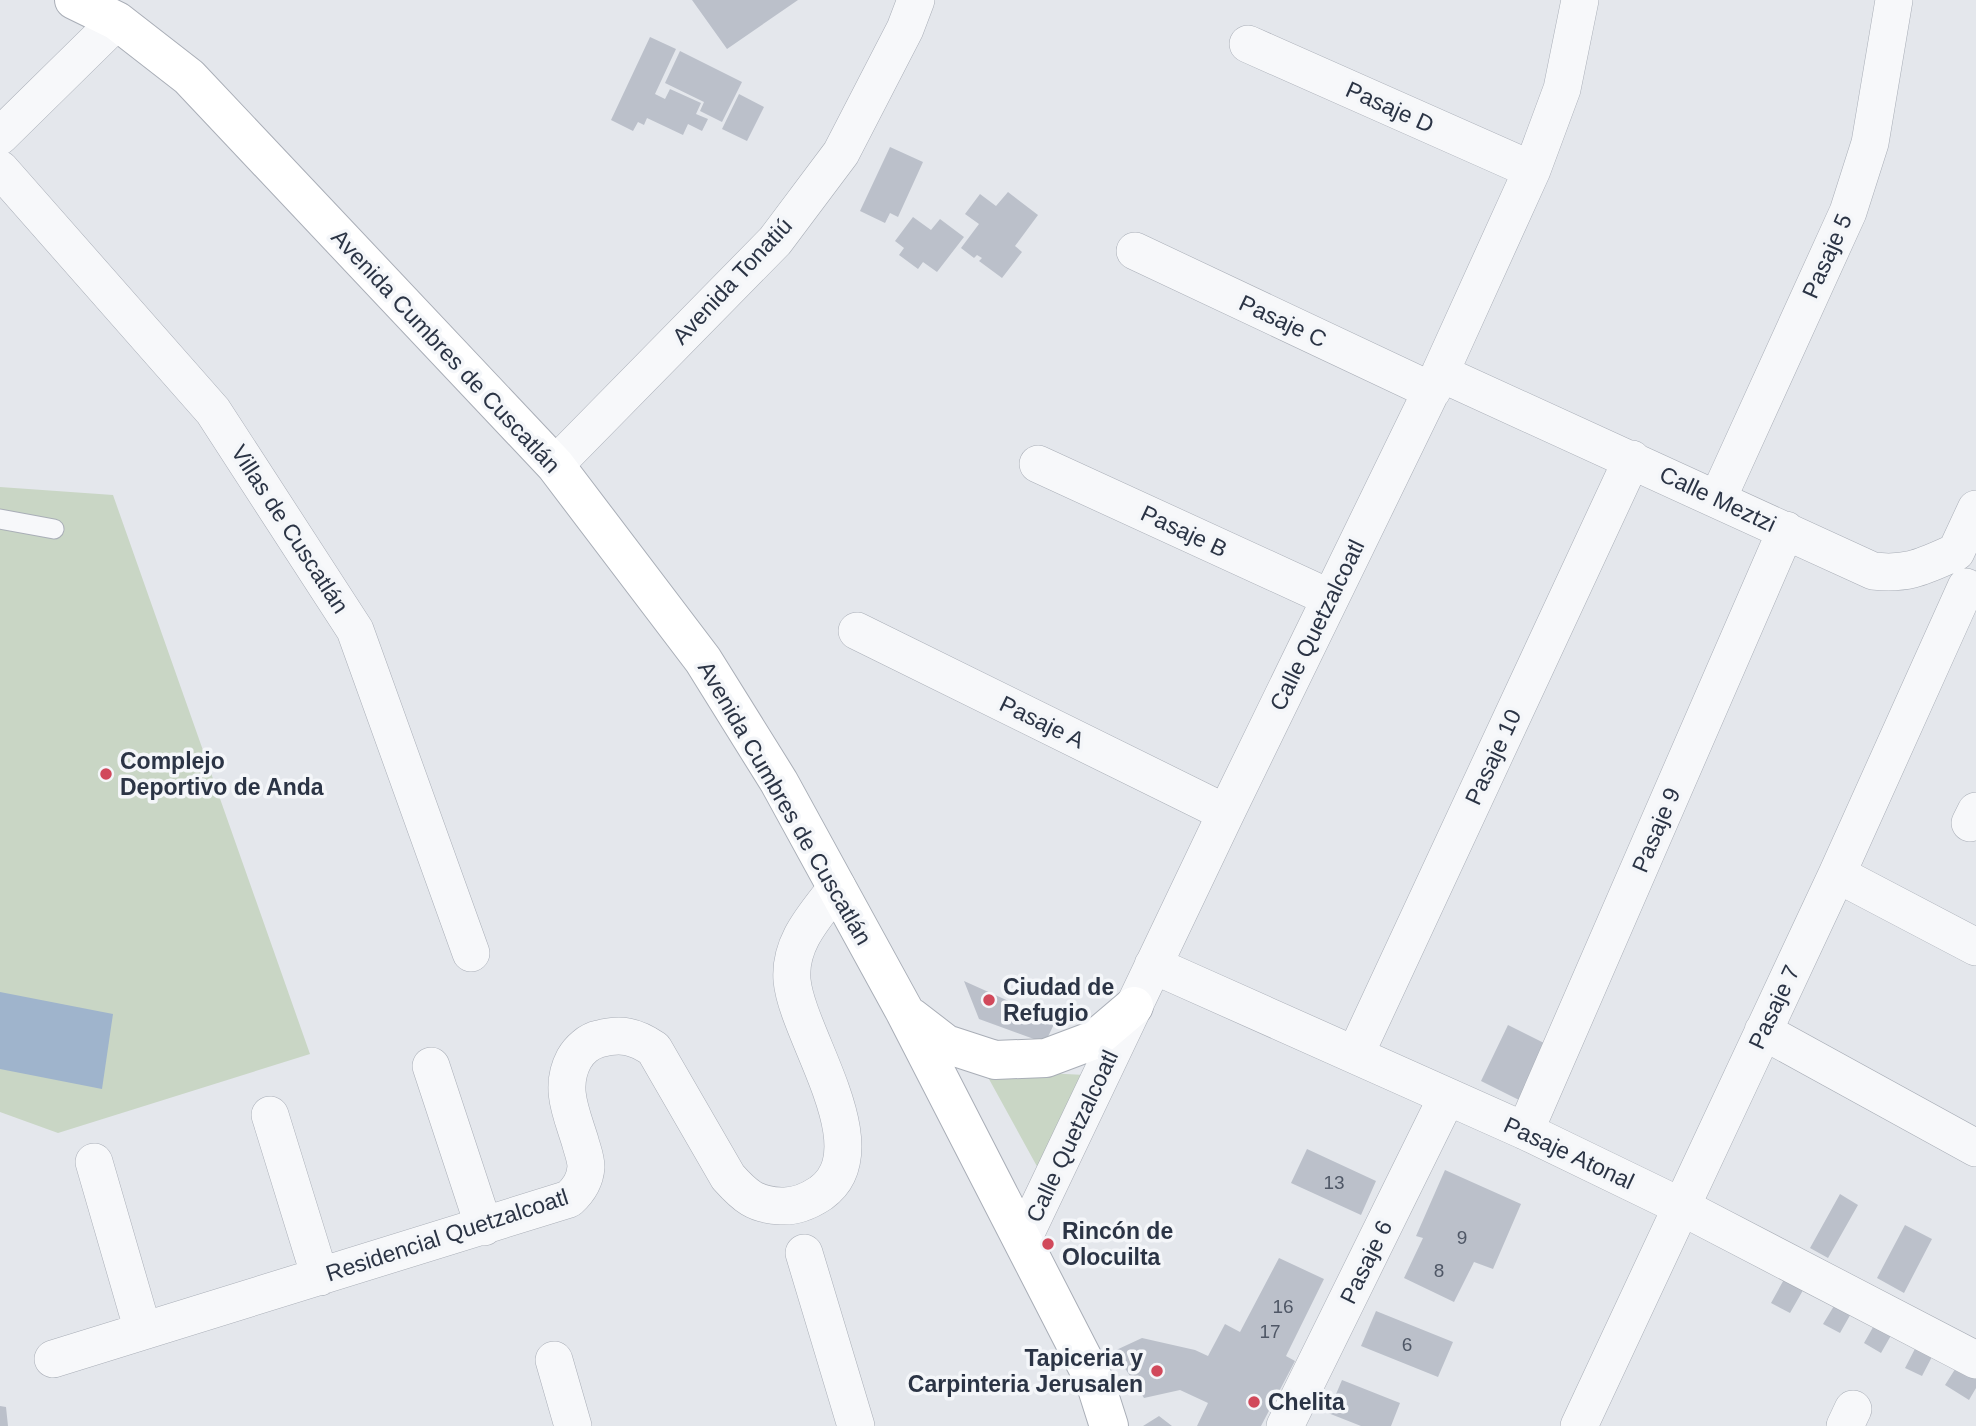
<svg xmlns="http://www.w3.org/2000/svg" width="1976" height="1426" viewBox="0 0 1976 1426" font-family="Helvetica,sans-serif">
	<rect width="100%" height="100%" fill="#e4e7ec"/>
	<!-- green -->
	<path fill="#c9d6c5" d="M0 487 113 495 310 1054 58 1133 0 1112Z
		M984 1070 1085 1075 1039 1170Z"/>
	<!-- water -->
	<path fill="#9fb4cc" d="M0 992 113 1014 102 1089 0 1069Z"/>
	<!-- building -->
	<path fill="#bbc0ca" d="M692 0H798L727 49Z
		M650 37 676 49 655 94 665 99 670 89 701 103 696 114 708 119 702 131 688 124 683 135 647 118 644 125 638 122 633 131 611 120Z
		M680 51 742 82 722 122 700 111 704 102 665 83Z
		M739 94 764 107 747 141 722 129Z
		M890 147 923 162 898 217 890 213 885 223 860 211Z
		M1008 192 1038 215 1015 246 1022 252 1002 278 979 261 982 258 977 255 974 258 961 248 979 224 965 214 980 194 996 206Z
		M913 217 931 230 940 219 964 237 937 272 923 262 918 269 899 255 904 248 895 241Z
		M964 981 1055 1022 1045 1043 979 1019Z
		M1508 1025 1550 1046 1523 1102 1481 1081Z
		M1307 1149 1376 1181 1361 1215 1291 1183Z
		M1445 1170 1521 1204 1493 1269 1474 1262 1454 1302 1404 1278 1423 1238 1416 1236Z
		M1840 1194 1858 1205 1828 1258 1810 1248Z
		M1905 1225 1932 1239 1904 1293 1877 1278Z
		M1279 1258 1324 1279 1286 1356 1295 1361 1261 1426H1197L1208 1403 1180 1390 1144 1398 1114 1351 1142 1338 1195 1350 1208 1356 1225 1324 1240 1332Z
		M1787 1274 1806 1285 1790 1313 1771 1303Z
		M1837 1301 1853 1310 1840 1333 1823 1324Z
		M1376 1311 1453 1342 1438 1377 1361 1346Z
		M1876 1322 1893 1332 1881 1353 1864 1343Z
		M1918 1343 1935 1351 1922 1376 1905 1368Z
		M1959 1363 1976 1373V1388L1969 1400 1945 1385Z
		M1342 1380 1400 1403 1391 1426H1361L1328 1413Z
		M0 1406 6 1407 8 1426H0Z
		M1159 1416 1172 1426H1143Z"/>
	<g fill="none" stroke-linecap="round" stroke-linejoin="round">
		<!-- lane casing -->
		<g stroke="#a9aeb7" stroke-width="21">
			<path id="lane" d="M0 519 54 529"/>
		</g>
		<!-- street casing -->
		<g stroke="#a9aeb7" stroke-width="38">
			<path id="street" d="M1248 44 1532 170
				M0 136 117 21
				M0 169 213 411 355 630 471 953
				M1135 251 1432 391
				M1440 373 1873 571C1909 575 1924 566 1956 552L1976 509
				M1038 464 1330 598
				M555 465 775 241 841 153 905 29 916 0
				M1718 498 1848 212 1870 143 1894 0
				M857 631 1226 813
				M1970 823 1976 811
				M1837 874 1976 947
				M1153 965 1525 1131 1680 1206 1976 1360
				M1763 1031 1976 1148
				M1355 1055 1632 459
				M431 1066 484 1227
				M270 1115 320 1277
				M1525 1131 1786 530
				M94 1162 143 1331
				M1023 1239 1226 813 1440 373 1532 170 1562 89 1580 0
				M804 1253 856 1426
				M53 1359 569 1199C579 1190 585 1181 586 1167 586 1158 582 1149 580 1141 571 1112 559 1087 574 1059 579 1050 589 1041 599 1039 621 1033 635 1036 654 1049L728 1177C745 1196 755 1205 781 1206 796 1207 809 1201 821 1193 882 1149 797 1036 792 980 789 942 816 915 837 887
				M554 1360 573 1426
				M1285 1426 1447 1097
				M1579 1426 1837 874 1966 587
				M1845 1426 1853 1409"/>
		</g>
		<!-- secondary casing -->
		<g stroke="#a9aeb7" stroke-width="40">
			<path id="secondary" d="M74 0 117 21 189 77 555 465 703 660 779 782 905 1012 1095 1382 1109 1426
				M911 1017 946 1044 995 1060 1046 1058 1094 1040 1134 1006"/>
		</g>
		<!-- lane -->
		<use href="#lane" stroke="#f7f8fa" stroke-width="19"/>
		<!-- street -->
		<use href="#street" stroke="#f7f8fa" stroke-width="37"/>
		<!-- secondary -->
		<use href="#secondary" stroke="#fff" stroke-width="38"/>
	</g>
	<!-- markers -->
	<g fill="#d1495b" stroke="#f4f6f9" stroke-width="2.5">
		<circle cx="106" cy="774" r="7"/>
		<circle cx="989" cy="1000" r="7"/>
		<circle cx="1048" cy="1244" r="7"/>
		<circle cx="1157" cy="1371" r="7"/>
		<circle cx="1254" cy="1402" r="7"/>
	</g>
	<g text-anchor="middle" stroke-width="7" stroke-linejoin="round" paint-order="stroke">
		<!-- number labels -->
		<g font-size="19" fill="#4f5766">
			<text x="1334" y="1189">13</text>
			<text x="1462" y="1244">9</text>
			<text x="1439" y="1277">8</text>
			<text x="1283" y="1313">16</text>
			<text x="1270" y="1338">17</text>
			<text x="1407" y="1351">6</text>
		</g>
		<!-- street labels -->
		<g font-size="23" fill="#2b3445" stroke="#f4f6f9">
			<text transform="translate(1390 107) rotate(24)" y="8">Pasaje D</text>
			<text transform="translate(1827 256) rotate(-66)" y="8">Pasaje 5</text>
			<text transform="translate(732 281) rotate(-47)" y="8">Avenida Tonatiú</text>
			<text transform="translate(1283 321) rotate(25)" y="8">Pasaje C</text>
			<text transform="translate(446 351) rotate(47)" y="8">Avenida Cumbres de Cuscatlán</text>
			<text transform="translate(1718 499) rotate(25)" y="8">Calle Meztzi</text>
			<text transform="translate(290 529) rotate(57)" y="8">Villas de Cuscatlán</text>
			<text transform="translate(1184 531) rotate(25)" y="8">Pasaje B</text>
			<text transform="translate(1317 625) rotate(-64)" y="8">Calle Quetzalcoatl</text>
			<text transform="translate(1042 722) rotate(26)" y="8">Pasaje A</text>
			<text transform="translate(1493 757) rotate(-65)" y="8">Pasaje 10</text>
			<text transform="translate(785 803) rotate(60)" y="8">Avenida Cumbres de Cuscatlán</text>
			<text transform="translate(1656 830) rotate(-67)" y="8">Pasaje 9</text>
			<text transform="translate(1774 1007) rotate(-65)" y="8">Pasaje 7</text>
			<text transform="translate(1072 1136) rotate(-65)" y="8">Calle Quetzalcoatl</text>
			<text transform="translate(1569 1153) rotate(25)" y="8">Pasaje Atonal</text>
			<text transform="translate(447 1235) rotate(-18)" y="8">Residencial Quetzalcoatl</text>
			<text transform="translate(1366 1262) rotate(-64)" y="8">Pasaje 6</text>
		</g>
		<!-- poi labels -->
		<g font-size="23" font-weight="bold" fill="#2b3445" stroke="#f4f6f9" text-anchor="start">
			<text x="120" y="769">Complejo<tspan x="120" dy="26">Deportivo de Anda</tspan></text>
			<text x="1003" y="995">Ciudad de<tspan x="1003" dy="26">Refugio</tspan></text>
			<text x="1062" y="1239">Rincón de<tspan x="1062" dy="26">Olocuilta</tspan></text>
			<text x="1143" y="1366" text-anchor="end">Tapiceria y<tspan x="1143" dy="26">Carpinteria Jerusalen</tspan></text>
			<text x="1268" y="1410">Chelita</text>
		</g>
	</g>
</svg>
